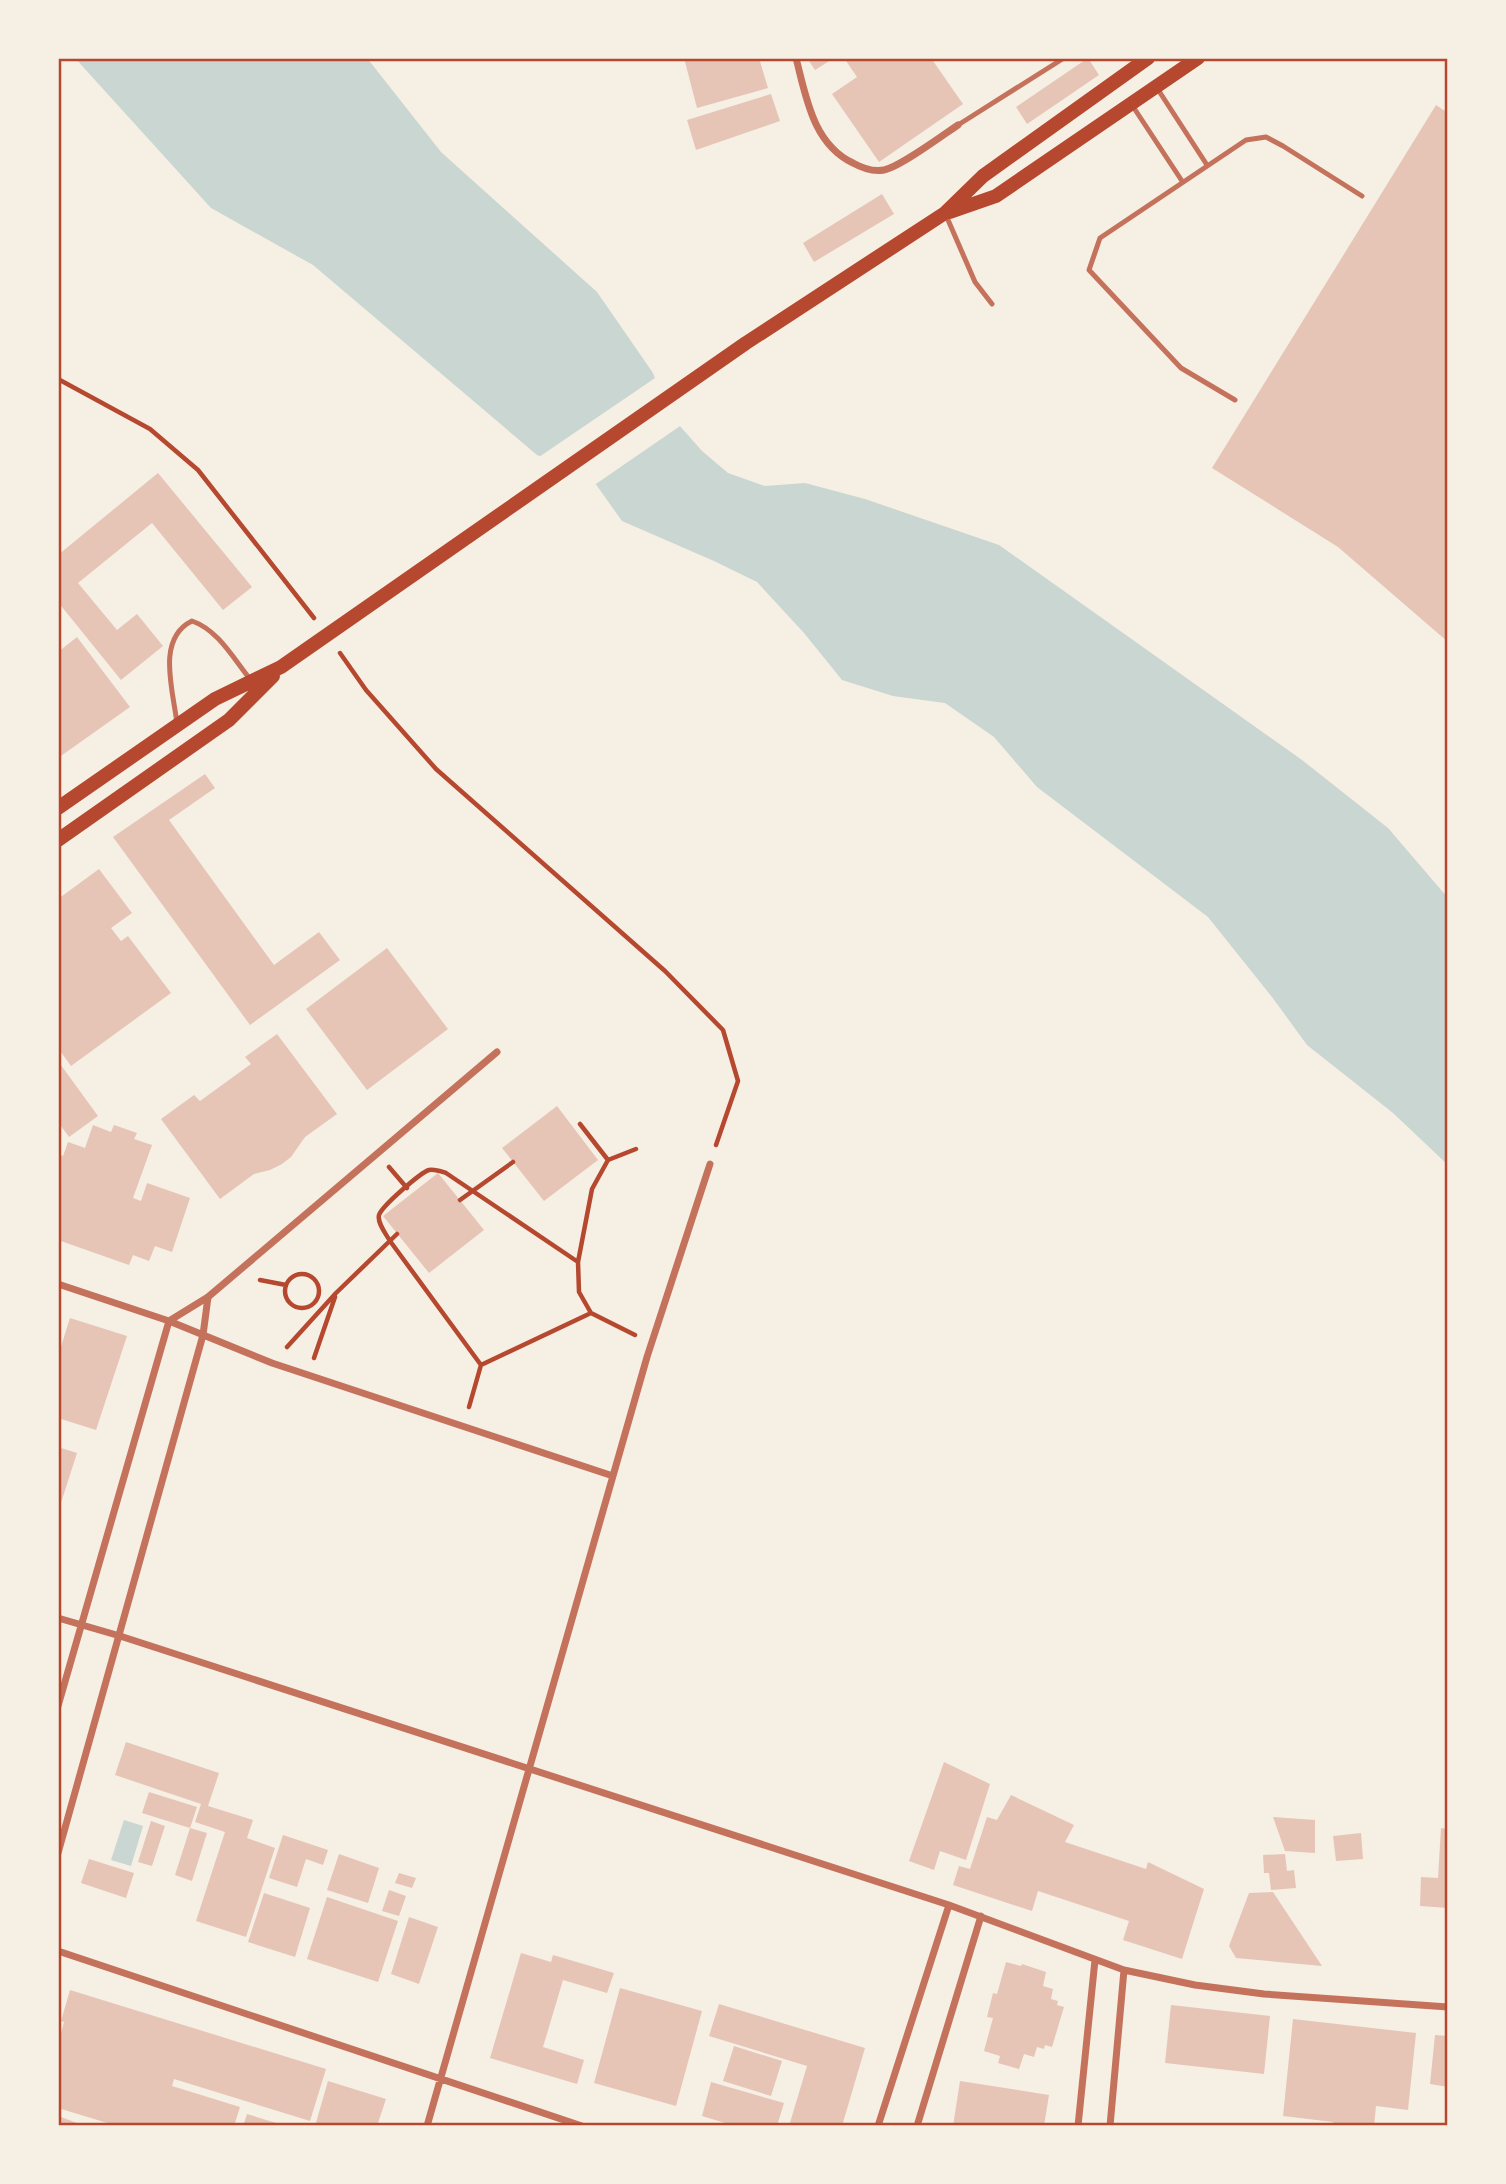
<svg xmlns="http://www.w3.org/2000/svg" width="1506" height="2184" viewBox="0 0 1506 2184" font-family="'DejaVu Sans',sans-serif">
	<rect width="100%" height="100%" fill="#f6efe4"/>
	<!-- water -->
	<path fill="#c9d6d2" d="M75 58H367L441 152 597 292 653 373 663 400 569 466 537 455 313 265 211 208Z
		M679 425 702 451 728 473 765 486 805 483 865 499 999 545 1302 760 1388 828 1448 898V1165L1393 1113 1307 1045 1272 997 1208 917 1037 787 994 737 945 703 893 696 842 680 804 633 757 582 714 561 622 521 595 483Z
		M124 1820 143 1826 131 1866 111 1860Z"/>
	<!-- pier -->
	<path fill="#f6efe4" d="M658 376 667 401 683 424 593 486 573 470 536 459Z"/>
	<!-- building -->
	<path fill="#e6c5b7" d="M684 58H759L768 88 697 108Z
		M807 58H834L815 70Z
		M844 58H931L963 104 879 162 832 94 857 77Z
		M1088 58 1099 75 1027 124 1016 107Z
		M771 94 780 121 696 150 687 120Z
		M1436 105 1448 113V642L1338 547 1212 468Z
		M882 194 894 214 814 262 803 243Z
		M158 473 252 587 223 610 152 523 78 583 117 630 137 614 163 646 121 680 58 602V555Z
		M77 637 130 707 58 758V652Z
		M205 774 215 788 169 820 274 965 319 932 340 960 250 1025 113 837Z
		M99 869 132 913 111 928 121 941 128 936 171 993 71 1066 58 1048V899Z
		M387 948 448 1029 367 1090 306 1009Z
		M277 1034 337 1114 305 1137 291 1157 282 1164 270 1170 254 1174 220 1199 161 1119 194 1095 200 1101 251 1064 245 1057Z
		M58 1061 98 1116 69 1137 58 1122Z
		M557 1106 598 1160 544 1201 502 1148Z
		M93 1125 111 1132 114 1125 137 1133 134 1139 152 1145 133 1198 141 1201 147 1183 190 1198 172 1252 155 1246 149 1261 133 1255 129 1265 58 1240V1154L63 1156 68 1142 85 1148Z
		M438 1173 484 1230 429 1273 383 1216Z
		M70 1318 127 1336 96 1430 58 1418V1356Z
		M58 1447 77 1453 58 1512Z
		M126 1742 219 1773 208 1806 253 1820 247 1838 275 1848 246 1937 196 1921 225 1832 195 1822 201 1804 115 1775Z
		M944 1762 990 1784 966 1860 940 1851 934 1870 909 1861Z
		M149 1792 197 1807 190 1828 142 1813Z
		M1011 1795 1074 1825 1065 1842 1146 1869 1148 1862 1204 1889 1182 1959 1123 1940 1129 1921 1038 1891 1032 1911 953 1885 959 1866 970 1869 987 1817 997 1820Z
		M1273 1817 1315 1820V1853L1285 1851Z
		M151 1821 165 1826 152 1866 138 1862Z
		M190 1828 207 1833 192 1881 175 1875Z
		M1441 1828 1448 1829V1908L1420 1906 1421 1877 1438 1878Z
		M1361 1833 1363 1859 1336 1861 1333 1836Z
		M283 1835 328 1850 323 1865 306 1859 297 1887 269 1878Z
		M339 1854 379 1868 368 1903 327 1890Z
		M1285 1854 1287 1871 1294 1870 1296 1888 1271 1890 1269 1873H1264L1263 1855Z
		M89 1859 134 1873 126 1898 81 1883Z
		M399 1873 416 1878 412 1888 395 1883Z
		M389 1890 406 1896 399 1916 382 1911Z
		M1273 1892 1322 1966 1236 1958 1229 1946 1249 1893Z
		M264 1893 310 1908 295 1957 248 1942Z
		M327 1897 398 1921 378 1982 307 1959Z
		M409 1917 438 1927 419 1984 391 1974Z
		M521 1953 551 1962 553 1955 614 1973 607 1993 563 1980 543 2047 584 2060 577 2084 490 2058Z
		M1006 1962 1021 1966 1022 1964 1046 1972 1043 1986 1053 1989 1051 1999 1058 2001 1057 2005 1064 2007 1052 2047 1045 2045 1044 2049 1037 2047 1034 2057 1024 2054 1019 2069 998 2063 1000 2056 984 2051 993 2018 987 2017 993 1993 997 1994Z
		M620 1988 702 2011 676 2106 594 2083Z
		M70 1990 326 2069 310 2121 174 2079 172 2086 240 2107 234 2126H117L58 2108V2044L64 2022 61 2021Z
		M719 2004 865 2048 842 2126H789L807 2066 709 2036Z
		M1171 2005 1270 2016 1264 2074 1165 2063Z
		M1293 2019 1416 2033 1408 2110 1376 2106 1374 2126H1333V2122L1283 2116Z
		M1435 2035 1448 2036V2087L1430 2084Z
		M734 2046 782 2061 771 2096 723 2081Z
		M328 2081 386 2099 377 2126H315Z
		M960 2081 1049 2095 1044 2126H953Z
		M711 2082 784 2103 777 2126H735L702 2116Z
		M247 2114 286 2126H243Z
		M61 2117 85 2126H58Z"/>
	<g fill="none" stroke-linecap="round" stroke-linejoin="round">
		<!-- path -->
		<path stroke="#b5482f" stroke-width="4.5" d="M58 379 150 429 198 470 314 618
			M340 653 366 690 436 769 665 971 723 1030 738 1081 716 1145
			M580 1124 608 1160
			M389 1167 407 1188
			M460 1200 513 1162
			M285 1291a17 17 0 1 1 34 0a17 17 0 1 1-34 0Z
			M260 1280 286 1285
			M635 1335 591 1313 579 1292 578 1262 592 1189 608 1160 636 1149
			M287 1347 336 1293 397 1234
			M314 1358 335 1297
			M481 1365 591 1313
			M469 1407 481 1365 390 1241C386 1234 377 1223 379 1215 382 1206 420 1173 429 1170 435 1169 440 1171 446 1173L578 1262"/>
		<!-- service -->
		<path stroke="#c5725c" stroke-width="5" d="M1157 88 1207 165
			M1132 105 1182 181
			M958 125 1064 58
			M945 213 975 282 992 304
			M1235 400 1181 368 1089 270 1100 238 1246 140 1266 137 1283 146 1362 196
			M177 724C174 693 155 639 192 621 218 630 233 658 250 679"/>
		<!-- minor -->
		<path stroke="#c5725c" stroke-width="7" d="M796 58C806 97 813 144 853 163 862 168 873 172 884 170 900 167 943 135 958 125
			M58 1284 169 1321 272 1363 613 1476
			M58 1618 120 1636 949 1905 1124 1970 1195 1985 1264 1994 1448 2007
			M58 1706 169 1321 208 1297 497 1052
			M58 1853 203 1335 208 1297
			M58 1951 582 2126
			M427 2126 647 1357 710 1164
			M878 2126 949 1905
			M917 2126 981 1916
			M1078 2126 1095 1960
			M1110 2126 1124 1970"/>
		<!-- secondary -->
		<path stroke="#b5482f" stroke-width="14" d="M950 212 996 196 1198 58
			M58 808 215 699 281 667 746 343 945 213 983 176 1148 58
			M58 840 229 720 273 676"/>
	</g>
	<!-- border -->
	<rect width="1506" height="2184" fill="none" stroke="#f6efe4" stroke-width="119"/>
	<rect x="60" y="60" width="1386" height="2064" fill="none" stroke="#b5482f" stroke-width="2.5"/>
</svg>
